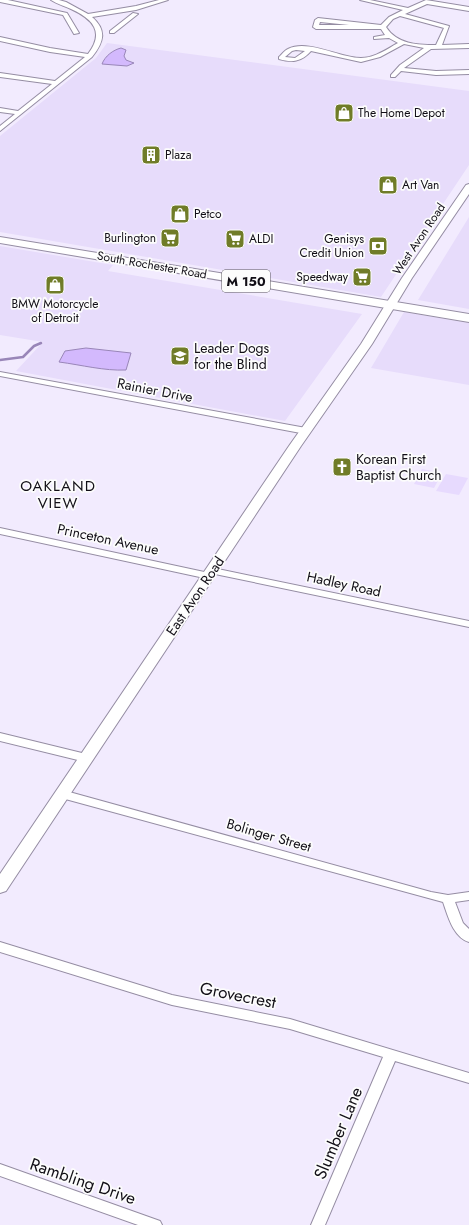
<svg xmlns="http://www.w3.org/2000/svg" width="469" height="1225" viewBox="0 0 469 1225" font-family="Jost,sans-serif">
	<rect width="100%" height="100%" fill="#f2ebfe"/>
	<!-- built -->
	<path fill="#e7dcfb" d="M107 43 469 91V165L381 297 0 232V136L96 58Z
		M469 217V309L418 300Z
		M0 246 113 265 108 271 362 314 285 421 117 390 16 371 43 342 0 335Z
		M404 312 469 323V385L371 368Z"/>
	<!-- green -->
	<path fill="#e7dafe" d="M422 469 442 473 434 488 414 484Z
		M446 474 468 478 459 495 436 491Z"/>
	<!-- water -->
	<path fill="#d3b9fd" stroke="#9986b8" d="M121 48 126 50 124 56 126 60 134 63 127 66 102 64C105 56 113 50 121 48Z
		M86 348 131 353 126 370C104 371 82 365 59 362L65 351Z"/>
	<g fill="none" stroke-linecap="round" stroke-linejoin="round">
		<!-- stream -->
		<path stroke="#9986b8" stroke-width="2.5" d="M0 360 23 357 34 346 41 343"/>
		<!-- minor casing -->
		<g stroke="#958da3" stroke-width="2">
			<path id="minor" d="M0 0H8L67 13 79 33 74 34 63 15 0 2Z
				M51 0H59L66 2 88 14 136 6 159 0H168L136 10 92 17C108 31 103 43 92 57L0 131V126L15 114 0 112V108L18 111 52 84 0 77V73L55 81 85 57 50 52 0 41V37L50 48 88 54C105 32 93 19 71 9 65 6 57 4 51 0Z
				M360 0H370L408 8 426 0 469 7V11L427 4 405 14 449 26 442 45 469 44V48L431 49 404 68 436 71 469 70V74L436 75 401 71 395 77H391V75L400 65 424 48 404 44 380 57 361 62 311 51C301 62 292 63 279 59V57C282 54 285 50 288 49 308 39 340 58 361 58 375 58 387 49 398 43L389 38 374 39V37L385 35 381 29H316L313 27 315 20 318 18 381 25 389 17 403 10ZM400 16 444 28 436 45C417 45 397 44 386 27L393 19ZM320 22 349 25H319ZM296 50 305 51 295 58 285 57 292 51Z
				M133 13 138 14 114 33H110V31Z
				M0 372 306 428 310 431 306 434 0 376Z
				M0 528 209 573 214 576 209 579 0 534Z
				M213 568 469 621V627L210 573 208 571Z
				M0 733 86 754 90 755 92 758 90 761 86 762 0 741Z
				M62 790 431 892 448 895 469 892V900L455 902 463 923 469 929V942C453 937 448 916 443 902L58 797 56 794 58 791Z
				M0 942 172 995 290 1019 469 1073V1083L395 1061 325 1225H311L383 1057 290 1029 172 1005 0 952Z
				M0 1164 160 1221 162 1225H138L0 1176Z"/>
		</g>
		<!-- secondary casing -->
		<g stroke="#958da3" stroke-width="2">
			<path id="secondary" d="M469 184V194L412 278 372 344 301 446 6 891 0 893V874L289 446 361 344 402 278 466 185Z"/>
		</g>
		<!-- primary casing -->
		<g stroke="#958da3" stroke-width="2">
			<path id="primary" d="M0 237 469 314V322L0 243Z"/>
		</g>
		<!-- minor -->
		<use href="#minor" fill="#fff" fill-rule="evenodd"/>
		<!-- secondary -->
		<use href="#secondary" fill="#fff" fill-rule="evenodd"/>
		<!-- primary -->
		<use href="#primary" fill="#fff" fill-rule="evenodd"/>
	</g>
	<!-- icons -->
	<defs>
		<g id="shop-square" transform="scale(1)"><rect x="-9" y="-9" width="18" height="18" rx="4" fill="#707c28" stroke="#fcfcfc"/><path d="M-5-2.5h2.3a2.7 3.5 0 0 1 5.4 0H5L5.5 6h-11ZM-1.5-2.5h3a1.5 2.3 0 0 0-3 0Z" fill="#fff"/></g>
		<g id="building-square" transform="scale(1)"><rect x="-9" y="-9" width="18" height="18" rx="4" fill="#707c28" stroke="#fcfcfc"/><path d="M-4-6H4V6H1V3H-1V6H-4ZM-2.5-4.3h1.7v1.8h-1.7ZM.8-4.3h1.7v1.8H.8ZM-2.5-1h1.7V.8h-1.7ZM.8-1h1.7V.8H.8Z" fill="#fff"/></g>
		<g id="supermarket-square" transform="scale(1)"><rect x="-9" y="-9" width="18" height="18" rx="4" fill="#707c28" stroke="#fcfcfc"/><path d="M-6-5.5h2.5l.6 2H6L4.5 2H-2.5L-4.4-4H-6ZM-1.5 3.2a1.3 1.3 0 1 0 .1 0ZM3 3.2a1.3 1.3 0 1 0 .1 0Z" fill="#fff"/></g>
		<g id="bank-square" transform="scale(1)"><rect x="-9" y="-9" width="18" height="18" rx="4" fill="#707c28" stroke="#fcfcfc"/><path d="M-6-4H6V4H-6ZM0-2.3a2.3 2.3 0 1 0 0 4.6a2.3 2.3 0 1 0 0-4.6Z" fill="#fff"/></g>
		<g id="school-square" transform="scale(1)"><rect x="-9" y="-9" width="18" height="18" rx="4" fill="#707c28" stroke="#fcfcfc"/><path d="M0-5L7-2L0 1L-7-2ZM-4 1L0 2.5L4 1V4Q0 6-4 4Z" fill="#fff"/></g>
		<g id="church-square" transform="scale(1)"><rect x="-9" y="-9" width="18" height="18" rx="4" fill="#707c28" stroke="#fcfcfc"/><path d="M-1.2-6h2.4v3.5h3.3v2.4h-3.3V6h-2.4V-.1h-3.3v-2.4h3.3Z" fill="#fff"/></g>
	</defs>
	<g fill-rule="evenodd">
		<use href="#shop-square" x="344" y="113"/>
		<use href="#building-square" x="151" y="155"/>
		<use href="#shop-square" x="388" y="185"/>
		<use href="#shop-square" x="180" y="214"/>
		<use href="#supermarket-square" x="170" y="238"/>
		<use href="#supermarket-square" x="235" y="239"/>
		<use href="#bank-square" x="378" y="246"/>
		<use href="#supermarket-square" x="362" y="277"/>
		<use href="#shop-square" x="55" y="285"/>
		<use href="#school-square" x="180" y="356"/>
		<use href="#church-square" x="342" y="467"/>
	</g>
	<g text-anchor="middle" stroke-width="3.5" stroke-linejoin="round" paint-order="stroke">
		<!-- far-poi labels -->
		<g font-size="12" fill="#110e16" stroke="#fcfcfc" text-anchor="start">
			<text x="358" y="117">The Home Depot</text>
			<text x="165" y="159">Plaza</text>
			<text x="402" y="189">Art Van</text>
			<text x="194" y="218">Petco</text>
			<text x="156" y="242" text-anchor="end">Burlington</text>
			<text x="249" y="243">ALDI</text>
			<text x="364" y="243" text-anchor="end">Genisys<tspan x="364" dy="14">Credit Union</tspan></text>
			<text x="348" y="281" text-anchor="end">Speedway</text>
			<text x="55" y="308" text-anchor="middle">BMW Motorcycle<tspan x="55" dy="14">of Detroit</tspan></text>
		</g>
		<!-- far-street labels -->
		<g font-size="12" fill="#110e16" stroke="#fcfcfc">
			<text transform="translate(419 239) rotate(-56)" y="4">West Avon Road</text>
			<text transform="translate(152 265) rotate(10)" y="4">South Rochester Road</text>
		</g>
		<!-- shield labels -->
		<rect fill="#fcfcfc" stroke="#58555b" stroke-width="1" x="222" y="270" width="48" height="22" rx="3"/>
		<g font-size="13" font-weight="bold" fill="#110e16">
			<text x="246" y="286">M 150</text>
		</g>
		<!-- poi labels -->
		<g font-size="14" fill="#110e16" stroke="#fcfcfc" text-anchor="start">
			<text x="194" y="353">Leader Dogs<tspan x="194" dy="16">for the Blind</tspan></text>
			<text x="356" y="464">Korean First<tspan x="356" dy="16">Baptist Church</tspan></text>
		</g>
		<!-- street labels -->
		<g font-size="14" fill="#110e16" stroke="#fcfcfc">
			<text transform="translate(155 390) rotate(11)" y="5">Rainier Drive</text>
			<text transform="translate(108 539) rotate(12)" y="5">Princeton Avenue</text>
			<text transform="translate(344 584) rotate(12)" y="5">Hadley Road</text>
			<text transform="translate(195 596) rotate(-56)" y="5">East Avon Road</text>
			<text transform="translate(269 835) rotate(16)" y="5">Bolinger Street</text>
		</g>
		<!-- neighbourhood labels -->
		<g font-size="15" letter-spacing="1" fill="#110e16" stroke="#fcfcfc">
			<text x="58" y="491">OAKLAND<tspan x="58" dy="17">VIEW</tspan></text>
		</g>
		<!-- near-street labels -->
		<g font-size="17" fill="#110e16" stroke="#fcfcfc">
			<text transform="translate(238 995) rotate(11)" y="6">Grovecrest</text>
			<text transform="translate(338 1133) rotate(-67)" y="6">Slumber Lane</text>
			<text transform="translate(83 1181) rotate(19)" y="6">Rambling Drive</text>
		</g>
	</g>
</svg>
